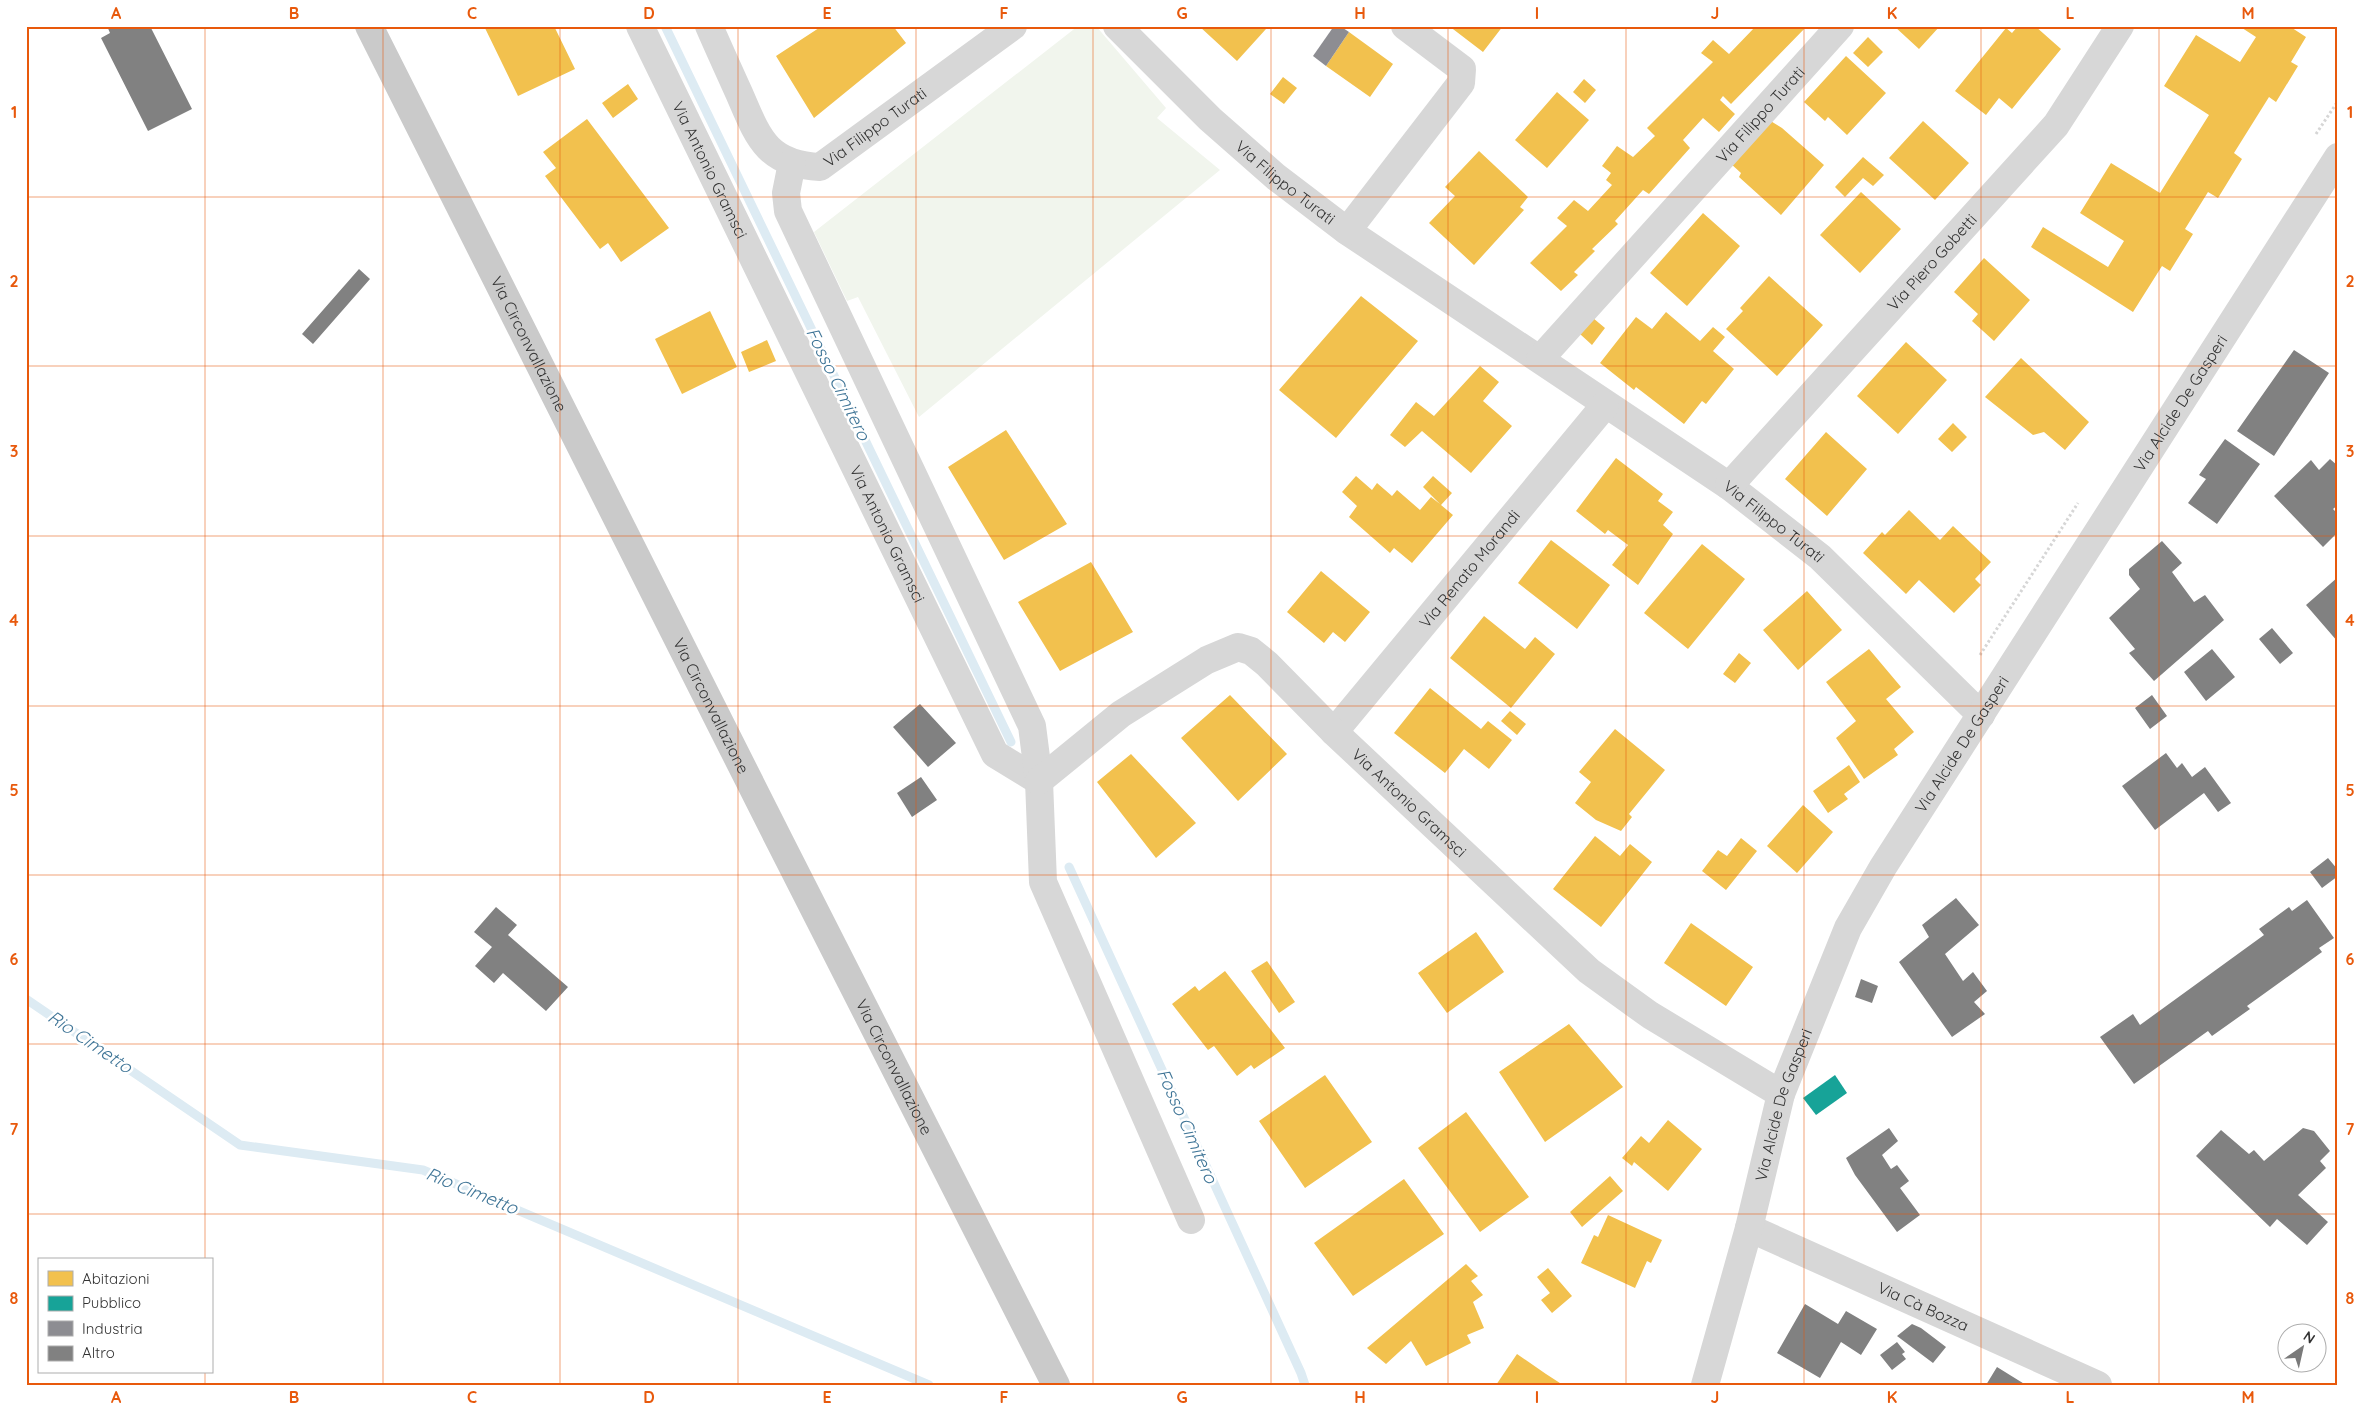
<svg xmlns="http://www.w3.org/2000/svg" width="2364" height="1411" viewBox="0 0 2364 1411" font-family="Quicksand,sans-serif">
	<rect width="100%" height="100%" fill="#fff"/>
	<!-- green -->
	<path fill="#f1f5ed" d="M1078 26H1096L1166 108 1157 118 1220 170 919 417 858 297 847 301 814 232Z"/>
	<!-- homes -->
	<path fill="#f2c14e" d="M484 26H554L575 69 518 96Z
		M822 26H893L906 43 814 118 776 56Z
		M1199 26H1263L1266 29 1237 61Z
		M1449 26H1503L1483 52Z
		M1756 26H1807L1731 104 1723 96 1720 100 1735 114 1719 132 1703 118 1683 140 1690 148 1649 194 1643 190 1615 221 1618 224 1592 249 1595 251 1574 272 1578 275 1561 291 1530 263 1567 226 1557 218 1574 200 1588 211 1612 185 1606 180 1611 173 1602 166 1617 146 1633 157 1655 136 1647 128 1713 62 1701 53 1713 40 1729 54Z
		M1894 26H1940L1919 49Z
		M2018 26H2035L2061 49 2012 109 1999 98 1986 115 1955 91 2006 28 2012 33Z
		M2239 26H2289L2306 37 2291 62 2298 66 2276 102 2269 97 2234 153 2242 159 2218 198 2208 192 2185 229 2193 234 2170 271 2162 266 2133 312 2031 247 2043 227 2108 267 2124 241 2080 213 2111 163 2160 193 2209 115 2164 86 2196 35 2240 62 2256 37Z
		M1349 32 1393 64 1370 97 1326 66Z
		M1868 37 1883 52 1868 67 1853 53Z
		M1846 56 1886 93 1847 135 1828 117 1825 121 1804 102Z
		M1283 77 1297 88 1284 104 1270 94Z
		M1584 79 1596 90 1585 103 1573 92Z
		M628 84 638 99 613 118 602 103Z
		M1557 92 1589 120 1547 168 1515 140Z
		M587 119 669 228 621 262 608 243 600 249 545 176 556 168 543 152Z
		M1769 120 1782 128 1824 165 1781 215 1739 177 1741 173 1730 163Z
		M1923 121 1969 163 1935 200 1889 158Z
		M1479 151 1528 197 1520 207 1524 210 1474 265 1429 223 1455 196 1445 187Z
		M1863 157 1884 175 1873 186 1863 178 1845 197 1835 187Z
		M1861 192 1901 229 1860 273 1820 235Z
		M1703 213 1740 246 1687 306 1650 273Z
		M1984 258 2030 300 1994 341 1972 321 1978 314 1954 292Z
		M1769 276 1823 325 1777 376 1726 329 1743 311 1740 308Z
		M1361 296 1418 341 1336 438 1279 390Z
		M710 311 737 367 682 394 655 339Z
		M1666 312 1700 341 1713 327 1725 337 1713 351 1734 369 1706 404 1702 401 1684 424 1636 387 1634 390 1600 363 1636 317 1652 329Z
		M1593 318 1605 328 1592 345 1580 334Z
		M767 340 776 361 749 372 741 352Z
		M1906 342 1947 380 1898 434 1857 396Z
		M2021 358 2089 422 2065 450 2044 432 2033 435 1985 397Z
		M1480 366 1499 382 1483 401 1512 426 1471 473 1422 431 1405 447 1390 435 1416 402 1434 416Z
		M1953 423 1967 437 1952 452 1938 439Z
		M1006 430 1067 524 1004 560 948 467Z
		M1826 432 1867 469 1827 516 1785 479Z
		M1616 458 1663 494 1658 501 1673 512 1663 525 1673 534 1638 585 1612 565 1628 545 1608 530 1605 534 1576 511Z
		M1356 476 1372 490 1377 483 1392 496 1397 490 1420 510 1431 497 1440 504 1423 487 1433 476 1452 493 1441 505 1453 515 1412 563 1394 548 1390 553 1349 517 1357 506 1342 492Z
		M1909 510 1940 540 1953 526 1991 562 1975 579 1981 585 1954 613 1919 580 1906 594 1863 553 1882 532 1885 535Z
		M1551 540 1610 585 1577 629 1518 583Z
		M1702 544 1745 579 1688 649 1644 613Z
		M1091 562 1133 632 1060 671 1018 602Z
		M1321 571 1370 612 1345 642 1333 632 1324 643 1287 612Z
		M1807 591 1842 630 1798 670 1763 630Z
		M1484 616 1525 649 1535 637 1555 654 1511 708 1450 658Z
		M1869 649 1901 687 1886 699 1914 732 1894 749 1898 755 1864 779 1836 738 1856 721 1826 682Z
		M1739 653 1751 663 1735 683 1723 674Z
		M1430 688 1481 729 1488 721 1512 740 1489 769 1464 749 1445 773 1394 733Z
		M1230 695 1287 754 1238 801 1181 738Z
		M1510 711 1526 724 1517 735 1501 721Z
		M1615 729 1665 770 1629 814 1632 817 1621 831 1596 820 1575 803 1591 782 1579 772Z
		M1131 754 1196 823 1156 858 1097 782Z
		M1849 765 1860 782 1844 794 1848 799 1828 813 1813 791Z
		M1803 805 1833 832 1797 873 1767 846Z
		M1595 836 1620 856 1630 844 1652 862 1601 927 1553 889Z
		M1741 838 1757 851 1726 890 1702 871 1718 850 1727 856Z
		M1691 923 1753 967 1726 1006 1664 963Z
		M1476 932 1504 972 1447 1013 1418 973Z
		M1267 961 1295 1002 1279 1013 1251 971Z
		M1225 971 1285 1048 1254 1069 1251 1065 1237 1076 1214 1046 1208 1050 1172 1004 1195 986 1199 991Z
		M1569 1024 1623 1087 1545 1142 1499 1072Z
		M1325 1075 1372 1142 1305 1188 1259 1121Z
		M1466 1112 1529 1197 1480 1232 1418 1148Z
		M1668 1120 1702 1149 1668 1191 1634 1162 1632 1166 1622 1158 1641 1136 1649 1143Z
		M1610 1176 1623 1191 1582 1227 1570 1212Z
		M1404 1179 1444 1234 1353 1296 1314 1243Z
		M1608 1215 1662 1240 1651 1263 1647 1261 1635 1288 1581 1263 1594 1235 1598 1237Z
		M1466 1264 1478 1276 1471 1281 1483 1295 1473 1302 1484 1328 1467 1335 1471 1343 1426 1366 1411 1341 1386 1364 1367 1348Z
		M1548 1268 1572 1296 1552 1313 1541 1300 1550 1293 1537 1277Z
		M1517 1354 1546 1374 1563 1385H1496Z"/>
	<!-- public -->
	<path fill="#17a398" d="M1835 1075 1847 1093 1816 1115 1803 1098Z"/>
	<!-- industry -->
	<path fill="#8d8d92" d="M1334 26H1340L1349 32 1326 66 1313 56Z"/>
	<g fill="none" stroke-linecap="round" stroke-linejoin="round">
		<!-- stream -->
		<path stroke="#ddebf3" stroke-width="9" d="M665 26 1011 742
			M1069 867 1301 1373 1305 1385
			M26 999 240 1145 423 1170 929 1385"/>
	</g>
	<!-- building -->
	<path fill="#818181" d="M107 26H150L192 109 148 131 101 38 110 33Z
		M359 269 370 279 313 344 302 334Z
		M2294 350 2329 373 2274 456 2237 431Z
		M2225 439 2260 464 2217 524 2188 503 2206 479 2199 475Z
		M2330 459 2338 466V505L2333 509 2338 514V532L2323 547 2274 496 2311 460 2319 470Z
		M2162 541 2182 563 2172 572 2194 602 2205 595 2224 620 2154 681 2129 653 2135 649 2109 618 2140 589 2129 575V569Z
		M2338 577V642L2306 605Z
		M2272 628 2293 653 2280 664 2259 639Z
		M2212 649 2235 677 2206 701 2184 672Z
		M2152 695 2167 716 2150 729 2135 708Z
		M920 704 956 743 928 767 893 727Z
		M2166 753 2177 768 2182 763 2192 777 2205 767 2231 803 2218 812 2204 793 2155 830 2122 786Z
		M921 777 937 800 912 817 897 793Z
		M2328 858 2338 870V876L2322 888 2310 872Z
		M1956 898 1979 925 1945 954 1963 981 1973 972 1987 991 1974 1002 1985 1014 1952 1037 1899 962 1929 937 1922 925Z
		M2307 900 2334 938 2319 948 2322 952 2247 1006 2250 1009 2212 1036 2208 1031 2134 1084 2100 1037 2133 1014 2140 1025 2264 935 2259 929 2289 907 2292 911Z
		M496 907 517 925 508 935 568 987 546 1011 503 973 494 983 475 966 492 947 474 932Z
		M1861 979 1878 986 1872 1003 1855 997Z
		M1889 1128 1898 1141 1882 1155 1891 1169 1897 1165 1909 1181 1900 1188 1920 1215 1897 1232 1855 1175 1846 1158Z
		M2303 1128 2314 1131 2330 1151 2320 1161 2326 1168 2298 1195 2328 1222 2307 1245 2277 1219 2270 1227 2196 1156 2221 1130 2249 1154 2254 1150 2264 1161Z
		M1805 1304 1838 1324 1846 1311 1877 1329 1861 1355 1841 1342 1820 1378 1777 1353Z
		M1912 1324 1921 1328 1946 1347 1933 1363 1897 1336Z
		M1897 1342 1905 1352 1902 1354 1906 1359 1892 1370 1880 1355Z
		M1997 1367 2026 1385H1986Z"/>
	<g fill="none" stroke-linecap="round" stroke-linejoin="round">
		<!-- path -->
		<path stroke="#d6d6d6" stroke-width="3" stroke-dasharray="2.5 2.5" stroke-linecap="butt" d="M2316 134 2338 101
			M1980 655 2078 503"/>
		<!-- minor -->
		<g stroke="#d7d7d7" stroke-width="28">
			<path id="s1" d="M640 26 995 754 1039 781"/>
			<path id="s2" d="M709 26C719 49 729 71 739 93 758 137 766 164 820 167L1013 26"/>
			<path id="s3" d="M1117 26 1210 119 1276 177 1347 231 1729 486 1820 557 1981 715"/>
			<path d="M792 163 786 193 788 211 1032 726 1039 781 1043 882 1191 1220"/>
			<path d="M1347 231 1461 83 1462 69 1405 26"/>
			<path id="s4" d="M1540 359 1840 26"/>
			<path id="s5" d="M1729 486 2056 125 2120 26"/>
			<path id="s6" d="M1334 732 1605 405"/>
			<path id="s7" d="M1039 781 1121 714 1207 660 1238 647 1251 651 1267 664 1334 732 1589 971 1650 1015 1781 1094"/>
			<path id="s8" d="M1749 1228 2098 1385"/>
			<path id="s9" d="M1705 1385 1749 1228 1781 1094 1848 928 1883 867 2338 157"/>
		</g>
		<!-- major -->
		<path stroke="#cacaca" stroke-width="28" id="s10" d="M369 26 780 842 1056 1385"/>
	</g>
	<!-- grid -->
	<path fill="none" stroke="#e8590c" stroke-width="1" stroke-opacity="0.55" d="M205 26V1260M383 26V1385M560 26V1385M738 26V1385M916 26V1385M1093 26V1385M1271 26V1385M1448 26V1385M1626 26V1385M1804 26V1385M1981 26V1385M2159 26V1385M26 197H2338M26 366H2338M26 536H2338M26 706H2338M26 875H2338M26 1044H2338M26 1214H2338M205 1372V1385"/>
	<g text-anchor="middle" stroke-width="5" stroke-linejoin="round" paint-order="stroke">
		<!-- street labels -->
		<g font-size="16" fill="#333" stroke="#fff">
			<text dy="6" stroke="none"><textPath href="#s4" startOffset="329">Via Filippo Turati</textPath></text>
			<text dy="6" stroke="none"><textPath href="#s2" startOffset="260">Via Filippo Turati</textPath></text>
			<text dy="6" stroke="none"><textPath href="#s1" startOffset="160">Via Antonio Gramsci</textPath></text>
			<text dy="6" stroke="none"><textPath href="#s3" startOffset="230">Via Filippo Turati</textPath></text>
			<text dy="6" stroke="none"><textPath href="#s5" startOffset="302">Via Piero Gobetti</textPath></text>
			<text dy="6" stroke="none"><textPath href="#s10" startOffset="356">Via Circonvallazione</textPath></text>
			<text dy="6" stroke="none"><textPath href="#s9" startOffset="1101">Via Alcide De Gasperi</textPath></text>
			<text dy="6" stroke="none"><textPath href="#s3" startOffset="825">Via Filippo Turati</textPath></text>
			<text dy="6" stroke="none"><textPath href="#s1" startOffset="565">Via Antonio Gramsci</textPath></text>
			<text dy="6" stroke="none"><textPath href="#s6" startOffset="212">Via Renato Morandi</textPath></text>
			<text dy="6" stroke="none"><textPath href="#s10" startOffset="761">Via Circonvallazione</textPath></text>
			<text dy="6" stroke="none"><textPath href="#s9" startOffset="696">Via Alcide De Gasperi</textPath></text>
			<text dy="6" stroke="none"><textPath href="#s7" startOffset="474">Via Antonio Gramsci</textPath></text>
			<text dy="6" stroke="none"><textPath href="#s10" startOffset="1166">Via Circonvallazione</textPath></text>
			<text dy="6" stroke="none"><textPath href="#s9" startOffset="291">Via Alcide De Gasperi</textPath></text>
			<text dy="6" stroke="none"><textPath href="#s8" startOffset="191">Via Cà Bozza</textPath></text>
		</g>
		<!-- water labels -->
		<g font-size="18" font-style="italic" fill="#3f7597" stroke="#fff">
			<text transform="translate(838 384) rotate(64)" y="6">Fosso Cimitero</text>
			<text transform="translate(90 1042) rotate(34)" y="6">Rio Cimetto</text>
			<text transform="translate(1187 1126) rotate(66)" y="6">Fosso Cimitero</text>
			<text transform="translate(472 1191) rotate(22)" y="6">Rio Cimetto</text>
		</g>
	</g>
	<!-- border -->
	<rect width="2364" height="1411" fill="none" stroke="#ffffff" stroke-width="55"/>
	<!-- legend -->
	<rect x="38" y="1258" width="175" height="115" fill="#ffffff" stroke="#adadad"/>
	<rect x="48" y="1271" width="25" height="15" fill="#f2c14e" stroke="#adadad"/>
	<text x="82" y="1284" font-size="15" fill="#333333">Abitazioni</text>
	<rect x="48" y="1296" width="25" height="15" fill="#17a398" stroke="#adadad"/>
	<text x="82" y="1308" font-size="15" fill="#333333">Pubblico</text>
	<rect x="48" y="1321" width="25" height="15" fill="#8d8d92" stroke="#adadad"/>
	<text x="82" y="1334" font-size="15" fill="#333333">Industria</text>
	<rect x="48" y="1346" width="25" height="15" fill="#818181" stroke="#adadad"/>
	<text x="82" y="1358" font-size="15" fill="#333333">Altro</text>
	<!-- north arrow -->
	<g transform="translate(2302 1348) rotate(34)"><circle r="24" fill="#ffffff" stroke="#adadad"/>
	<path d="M0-4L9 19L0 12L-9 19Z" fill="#7a7a7a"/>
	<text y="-8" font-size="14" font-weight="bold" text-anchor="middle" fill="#333333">N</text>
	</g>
	<rect x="28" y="28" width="2308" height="1356" fill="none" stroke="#e8590c" stroke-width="2"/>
	<g font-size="16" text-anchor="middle" font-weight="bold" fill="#e8590c">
		<text x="116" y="19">A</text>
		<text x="294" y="19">B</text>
		<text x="472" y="19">C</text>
		<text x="649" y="19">D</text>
		<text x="827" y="19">E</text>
		<text x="1004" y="19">F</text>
		<text x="1182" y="19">G</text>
		<text x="1360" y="19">H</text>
		<text x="1537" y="19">I</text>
		<text x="1715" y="19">J</text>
		<text x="1892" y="19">K</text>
		<text x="2070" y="19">L</text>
		<text x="2248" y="19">M</text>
		<text x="14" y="118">1</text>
		<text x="2350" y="118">1</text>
		<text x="14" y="287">2</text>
		<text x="2350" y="287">2</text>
		<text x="14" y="457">3</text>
		<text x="2350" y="457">3</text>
		<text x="14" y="626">4</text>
		<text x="2350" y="626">4</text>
		<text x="14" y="796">5</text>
		<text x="2350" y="796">5</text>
		<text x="14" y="965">6</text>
		<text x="2350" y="965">6</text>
		<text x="14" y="1135">7</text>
		<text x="2350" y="1135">7</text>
		<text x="14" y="1304">8</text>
		<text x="2350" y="1304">8</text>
		<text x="116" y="1403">A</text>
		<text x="294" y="1403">B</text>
		<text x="472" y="1403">C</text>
		<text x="649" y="1403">D</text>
		<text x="827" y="1403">E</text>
		<text x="1004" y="1403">F</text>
		<text x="1182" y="1403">G</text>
		<text x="1360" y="1403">H</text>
		<text x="1537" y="1403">I</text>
		<text x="1715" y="1403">J</text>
		<text x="1892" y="1403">K</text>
		<text x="2070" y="1403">L</text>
		<text x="2248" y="1403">M</text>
	</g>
</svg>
